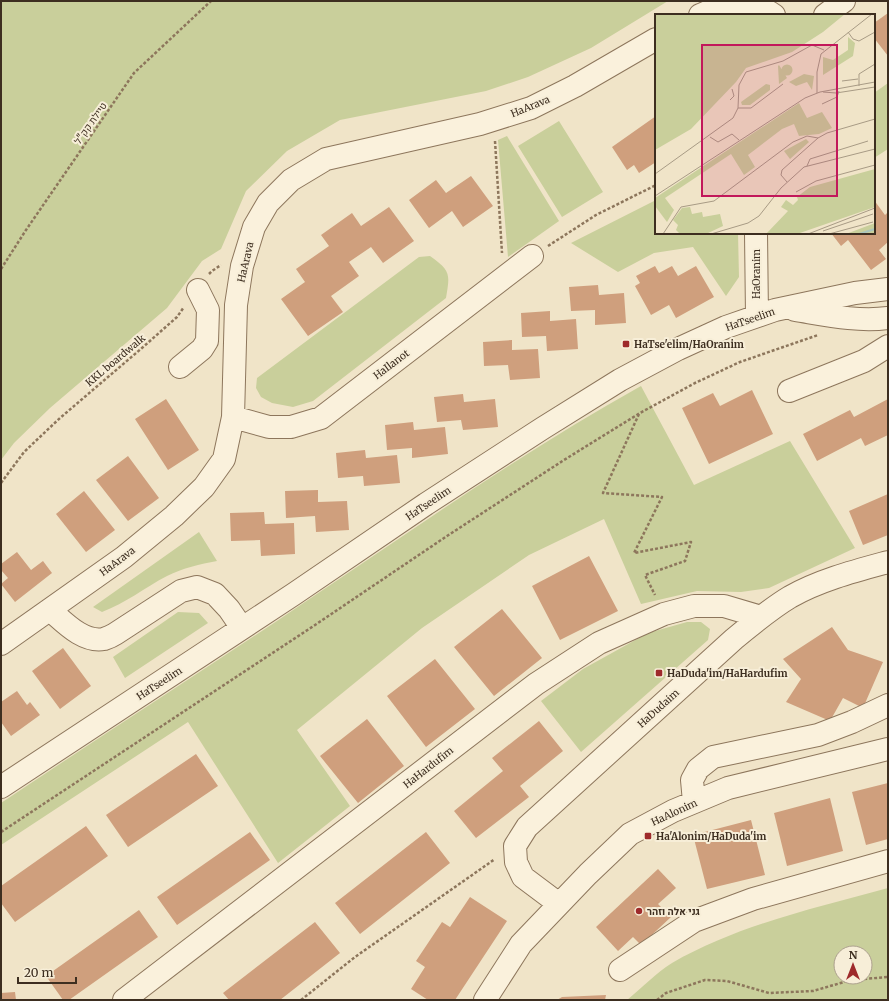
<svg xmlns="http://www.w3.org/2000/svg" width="889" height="1001" viewBox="0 0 889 1001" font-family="Merriweather,Heebo,serif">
	<rect width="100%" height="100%" fill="#f0e4c8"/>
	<!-- green -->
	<path fill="#c9cf9b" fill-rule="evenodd" d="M1 1H668L591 48 528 77 486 91 340 120 287 151 246 191 221 249 202 261 167 308 50 408 14 443 1 460Z
		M888 83V149L874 158V93Z
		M559 121 603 192 562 217 518 146Z
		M507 136 559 221 508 257 498 140Z
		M656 200V233H738L739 277 726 296 693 247 654 253 618 272 571 243Z
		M430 256C451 271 450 274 446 298L313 401 293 407 272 403 261 397 256 388 257 378 419 257Z
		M641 386 694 485 790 441 855 548 769 588 741 592 697 591 641 604 604 519 529 555 422 628 297 730 350 806 278 863 188 722 1 845V803C101 736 203 671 302 604 414 529 524 451 641 386Z
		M199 532 217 561C200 564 183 568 167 576 144 588 126 603 102 612L93 607Z
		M178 612 199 613 208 623 125 678 113 657Z
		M687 622H701L710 629 708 640 581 752 541 701 583 669 648 633Z
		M888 888V1000H627C641 989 657 972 672 963 738 925 815 908 888 888ZM841 953H865V977H841Z"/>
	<!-- building -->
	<path fill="#cf9f7d" d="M888 13V56L874 38V23Z
		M656 116V162L639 173 634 165 627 170 612 147Z
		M471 176 493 206 463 227 452 211 429 228 409 200 436 180 446 193Z
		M874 200 885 215 888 212V242L879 250 886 259 871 270 848 240 841 246 831 233H874Z
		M389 207 414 241 383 263 371 247 349 262 359 276 331 296 343 312 308 336 281 299 305 282 296 269 329 246 321 235 352 213 361 226Z
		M655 266 659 273 672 266 678 276 696 266 714 297 676 318 669 305 651 315 635 286 640 283 636 276Z
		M598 285 599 295 624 293 626 323 595 325V310L571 311 569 287Z
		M550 311V321L576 319 578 349 547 351 546 336 522 337 521 313Z
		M512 340V350L538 349 540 378 510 380 508 365 484 366 483 342Z
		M752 390 773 434 709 464 682 408 713 393 720 406Z
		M463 394 464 402 495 399 498 427 463 430 461 420 437 422 434 397Z
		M166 399 199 450 168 470 135 419Z
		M888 399V435L865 446 861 438 817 461 803 434 850 410 854 417Z
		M413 422 414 430 445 427 448 454 412 458V448L387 450 385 425Z
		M365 450 366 458 397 455 400 483 364 486 363 476 338 478 336 453Z
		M128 456 159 498 128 521 96 480Z
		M318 490V502L347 501 349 530 316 532 315 516 286 518 285 491Z
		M84 491 115 530 86 552 56 514Z
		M888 494V535L863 545 849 511Z
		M264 512 265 524 294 523 295 554 261 556 260 540 231 541 230 513Z
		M17 552 31 570 43 561 52 573 15 602 1 584 8 578 1 570V564Z
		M589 556 618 611 560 640 532 586Z
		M502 609 542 658 494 696 454 647Z
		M832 627 848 650 883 662 863 708 843 698 830 721 786 702 801 679 783 659Z
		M63 648 91 686 60 709 32 671Z
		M435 659 475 709 426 747 387 696Z
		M17 691 27 705 30 702 40 715 11 736 1 722V702Z
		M367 719 404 766 358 803 320 756Z
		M539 721 563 751 520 786 529 797 476 838 454 811 503 771 492 758Z
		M196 754 218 786 128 847 106 815Z
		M888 783V839L866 845 852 792Z
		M830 798 843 851 787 866 774 813Z
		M751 820 765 875 707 889 693 835Z
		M86 826 108 856 15 922 1 903V886Z
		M250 832 270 860 177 925 157 897Z
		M426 832 450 863 360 934 335 903Z
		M658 869 676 888 658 904 671 917 641 945 633 937 618 951 596 927Z
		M470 897 507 921 455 1000H428L411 989 425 967 416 961 442 922 450 927Z
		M139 910 158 937 69 1000H63L46 976Z
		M315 922 340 953 280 1000H229L223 993Z
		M15 992 16 1000H1V993Z
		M606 995 605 1000H557L562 997Z"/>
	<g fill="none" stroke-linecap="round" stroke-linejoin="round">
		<!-- minor casing -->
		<g stroke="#8d765c" stroke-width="24">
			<path id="minor" d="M700 15C708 12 717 7 726 4 742 1 761 6 774 15
				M825 15 844 1
				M756 233 757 316
				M795 310C826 315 857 322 888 318
				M180 367 202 349 207 341 208 310 198 290
				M789 391 864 361 888 346
				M233 417 269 427H291L321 418 532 256
				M50 610C64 622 83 643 104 639 107 638 112 636 115 634L181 591 197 587 215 594 229 609 242 628
				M1 644 124 557 174 516 204 487 224 459 233 417 236 305 242 266 254 227 268 203 291 180 326 159 480 124 531 108 575 86 656 39
				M1 787 294 594 426 504 543 428 620 380 678 349 726 327 775 310 855 293 888 289
				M694 802 692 780 698 769 713 757 818 735 852 722 888 705
				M559 904 523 877 516 862 515 846 527 827 734 639C752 624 770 609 790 597 820 580 855 571 888 562
				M620 970 694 921 753 899 888 861
				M124 1000 536 684 599 643 664 614 694 606H724L761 617
				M485 1000 521 944 588 874 630 834 673 811 728 788 888 749"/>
		</g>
		<!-- path -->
		<path stroke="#8d765c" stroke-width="2.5" stroke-dasharray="3 2" stroke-linecap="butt" d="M495 141 502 253
			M548 246 596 215 656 185
			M1 269 26 230 134 73 211 1
			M209 274 212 271 221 265
			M639 414 603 493 662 497 634 553 691 542 685 561 645 575 655 595
			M1 483 24 452 60 418 142 348 177 317 184 307
			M1 832 315 625 447 536 564 460 640 413 695 383 740 362 818 335
			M301 1000 355 957 495 859
			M657 1000 666 993 705 980 727 981 769 993 813 991 851 980 888 977"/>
		<!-- minor -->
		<use href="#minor" stroke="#faf1dc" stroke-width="22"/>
	</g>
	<!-- markers -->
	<g fill="#9e2a2b" stroke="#f7eed8" stroke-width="1.5">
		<rect x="622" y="340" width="8" height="8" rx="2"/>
		<rect x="655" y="669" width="8" height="8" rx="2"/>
		<rect x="644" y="832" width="8" height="8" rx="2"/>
		<circle cx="639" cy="911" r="4"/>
	</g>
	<g text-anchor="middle" stroke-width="4" stroke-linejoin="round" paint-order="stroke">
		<!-- street labels -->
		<g font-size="10" fill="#3d2e20" stroke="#f7eed8">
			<text transform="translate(530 106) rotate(-22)" y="4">HaArava</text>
			<text transform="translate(90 123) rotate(-55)" y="4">טיילת קק"ל</text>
			<text transform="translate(245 262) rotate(-77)" y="4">HaArava</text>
			<text transform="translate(756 274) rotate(-90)" y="4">HaOranim</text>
			<text transform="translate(750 319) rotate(-19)" y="4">HaTseelim</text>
			<text transform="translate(115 360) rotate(-40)" y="4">KKL boardwalk</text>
			<text transform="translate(391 364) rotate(-37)" y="4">HaIlanot</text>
			<text transform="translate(428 503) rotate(-34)" y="4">HaTseelim</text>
			<text transform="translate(117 561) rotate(-37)" y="4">HaArava</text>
			<text transform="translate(159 683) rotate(-33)" y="4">HaTseelim</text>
			<text transform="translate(658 708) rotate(-42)" y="4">HaDudaim</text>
			<text transform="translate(428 767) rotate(-38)" y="4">HaHardufim</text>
			<text transform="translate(674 812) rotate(-25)" y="4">HaAlonim</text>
		</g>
		<!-- poi labels -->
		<g font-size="10" font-weight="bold" fill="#3d2e20" stroke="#f7eed8" text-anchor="start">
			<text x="634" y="348">HaTse'elim/HaOranim</text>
			<text x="667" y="677">HaDuda'im/HaHardufim</text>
			<text x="656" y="840">Ha'Alonim/HaDuda'im</text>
			<text x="647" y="915">גני אלה וזהר</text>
		</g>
	</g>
	<!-- overview -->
	<g transform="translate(655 14)">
		<rect width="220" height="220" fill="#f0e4c8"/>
		<path d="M0 0H190L168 18 137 38 91 54 81 68 36 115 0 136ZM193 23 200 29 198 42 168 61V43L178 46 193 36ZM126.5 56a5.5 5.5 0 1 1 11 0a5.5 5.5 0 1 1-11 0ZM124 51 132 64 124 70 123 52ZM149 60 159 62 157 76 152 68 141 72 134 68ZM111 70 115 71V76L95 91H87L86 88ZM144 89 152 104 167 98 177 114 164 120 144 122 139 110 127 115 93 141 100 153 89 161 76 140 10 184 19 196 12 208 0 192V184ZM151 125 154 128 135 145 129 137ZM220 155V193L142 220H111L133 197 126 193 131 186 138 191 143 186 142 183 155 173ZM35 193 37 200 47 198 48 203 65 200 68 212 51 220H25L21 216 23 211 18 206 27 194ZM220 209V220H191Z" fill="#c9cf9b"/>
		<path fill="none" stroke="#a9c4bc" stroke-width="2" d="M204 220 220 215"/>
		<path fill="none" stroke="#a89b85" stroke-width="1" d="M193 18 198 25 204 27 220 18M187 67 203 65M204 72V60L220 50M168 78 181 79 220 73M162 79V58L166 40 217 0M75 86 79 82 77 75M167 90 182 83 184 77M83 94H96L128 70M55 123 63 128 77 120 84 126M152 152 155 145 213 127M0 160 78 104 83 94 84 71 91 58 128 47 157 31 169 36M132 168 126 161 127 156 163 124 172 119 220 105M141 178 161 167 220 151M0 182 150 84 165 78 220 68M168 217 218 200M8 220 26 193 59 187 138 128 152 122 163 124M56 220 93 209 104 202 126 174 149 153 220 135M153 220 220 194M174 220 218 208"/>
		<path fill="#c2185b" fill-opacity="0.15" stroke="#c2185b" stroke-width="2" d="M47 31H182V182H47Z"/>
		<rect width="220" height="220" fill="none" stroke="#3d2e20" stroke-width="2"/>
	</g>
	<!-- border -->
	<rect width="889" height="1001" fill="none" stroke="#3d2e20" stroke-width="4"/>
	<!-- north arrow -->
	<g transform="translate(853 965)"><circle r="19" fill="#f7eed8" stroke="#ada18e"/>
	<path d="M0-3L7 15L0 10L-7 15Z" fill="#9e2a2b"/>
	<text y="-6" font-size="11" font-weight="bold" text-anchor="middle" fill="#3d2e20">N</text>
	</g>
	<!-- scale -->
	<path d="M18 977v6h58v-6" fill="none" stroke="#3d2e20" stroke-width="2"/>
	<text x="24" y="977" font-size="12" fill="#3d2e20" stroke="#f7eed8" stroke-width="3" paint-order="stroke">20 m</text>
</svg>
